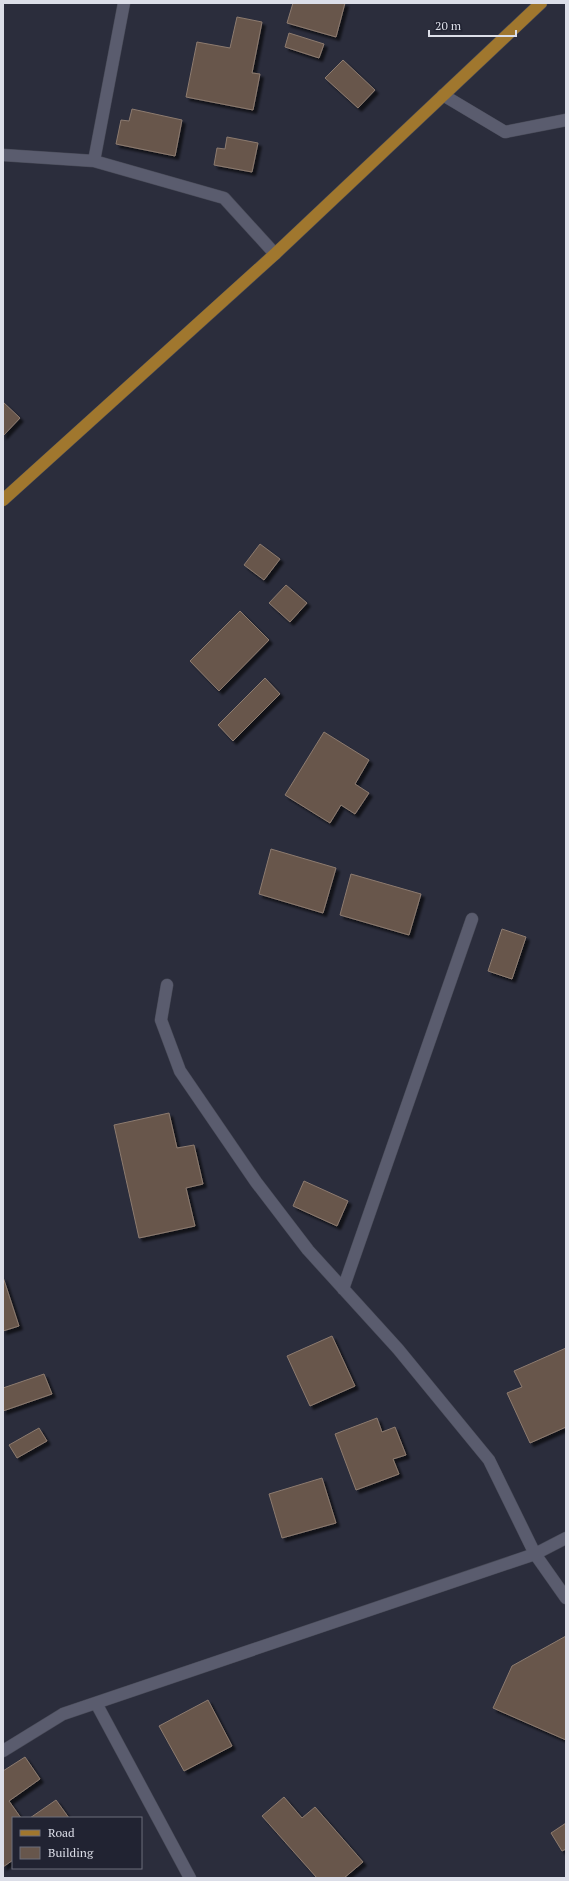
<svg xmlns="http://www.w3.org/2000/svg" width="569" height="1881" viewBox="0 0 569 1881" font-family="'PT Serif',serif">
	<defs>
		<filter id="shadow"><feDropShadow dx="3.5" dy="3.5" stdDeviation="1" flood-color="#0009"/></filter>
	</defs>
	<rect width="100%" height="100%" fill="#2b2d3c"/>
	<!-- building -->
	<path fill="#67564c" stroke="#8d7b6f" filter="url(#shadow)" d="M293 3H345L336 37 287 23Z
		M237 17 262 22 252 73 260 74 253 110 186 97 197 42 230 48Z
		M289 33 324 44 319 58 285 47Z
		M343 60 375 90 358 108 325 78Z
		M132 109 182 120 175 156 116 144 121 120 129 121Z
		M227 137 258 143 252 172 214 165 217 148 225 149Z
		M3 402 20 418 3 436Z
		M260 544 280 559 264 580 244 565Z
		M286 585 307 603 290 622 269 603Z
		M240 611 269 640 219 691 190 661Z
		M265 678 280 694 233 741 218 725Z
		M324 732 369 760 355 784 369 793 355 814 341 805 330 823 285 795Z
		M271 849 336 868 323 913 259 894Z
		M351 874 421 894 409 935 340 915Z
		M502 929 526 937 512 979 488 971Z
		M169 1113 177 1148 194 1145 203 1184 186 1188 195 1226 139 1238 114 1125Z
		M304 1181 348 1201 337 1226 293 1206Z
		M3 1277 19 1326 3 1331Z
		M332 1336 355 1386 310 1406 287 1356Z
		M566 1348V1427L530 1443 507 1393 522 1387 514 1371Z
		M44 1374 52 1394 3 1411V1388Z
		M377 1418 382 1432 395 1427 406 1455 393 1459 399 1474 356 1490 335 1434Z
		M39 1428 47 1441 17 1458 9 1445Z
		M322 1478 336 1523 282 1538 269 1494Z
		M566 1636V1740L493 1708 512 1666Z
		M208 1700 232 1746 184 1771 159 1726Z
		M25 1757 40 1779 9 1801 21 1818H13V1860L3 1867V1771Z
		M284 1797 302 1818 315 1807 363 1862 344 1878H317L262 1816Z
		M56 1800 69 1818H30Z
		M566 1823V1849L562 1851 551 1833Z"/>
	<g fill="none" stroke-linecap="round" stroke-linejoin="round">
		<!-- minor casing -->
		<g stroke="#474956" stroke-width="13">
			<path id="minor" d="M443 95 505 132 566 120
				M3 155 94 161 224 198 275 254
				M94 161 124 3
				M167 985 161 1020 180 1071 256 1182 308 1250 398 1349 489 1460 535 1554 566 1538
				M343 1289 472 919
				M96 1703 190 1878
				M3 1751 63 1714 535 1554 566 1598"/>
		</g>
		<!-- major casing -->
		<g stroke="#474956" stroke-width="13">
			<path id="major" d="M3 500 275 254 541 3"/>
		</g>
		<!-- minor -->
		<use href="#minor" stroke="#5a5c6e" stroke-width="12"/>
		<!-- major -->
		<use href="#major" stroke="#a0772e" stroke-width="12"/>
	</g>
	<!-- border -->
	<rect width="569" height="1881" fill="none" stroke="#dcdee8" stroke-width="8"/>
	<!-- legend -->
	<rect x="12" y="1817" width="130" height="52" fill="#212332" stroke="#6c6e7b"/>
	<rect x="20" y="1830" width="20" height="6" fill="#a0772e" stroke="#6c6e7b"/>
	<text x="48" y="1837" font-size="12" fill="#dcdee8">Road</text>
	<rect x="20" y="1847" width="20" height="12" fill="#67564c" stroke="#6c6e7b"/>
	<text x="48" y="1857" font-size="12" fill="#dcdee8">Building</text>
	<!-- scale -->
	<path d="M429 30v6h87v-6" fill="none" stroke="#dcdee8" stroke-width="2"/>
	<text x="435" y="30" font-size="12" fill="#dcdee8" stroke="#212332" stroke-width="3" paint-order="stroke">20 m</text>
</svg>
